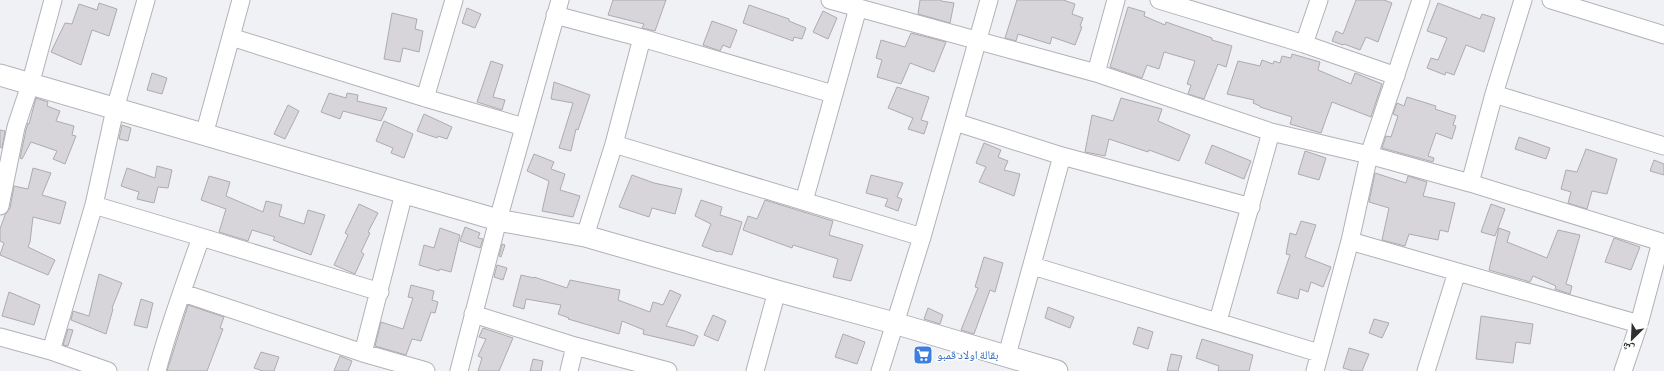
<svg xmlns="http://www.w3.org/2000/svg" width="1664" height="371" viewBox="0 0 1664 371" font-family="'Sofia Sans Condensed','Noto Naskh Arabic',sans-serif">
	<rect width="100%" height="100%" fill="#f0f1f5"/>
	<!-- building -->
	<path fill="#d8d5da" stroke="#aeabb0" d="M613 0H666L655 31 642 28 644 24 608 15Z
		M920 0H941V1L954 3 950 23 918 14Z
		M1017 0H1063L1075 4 1072 14 1083 18 1080 26 1082 27 1075 45 1052 37 1050 44 1018 34 1016 41 1005 38Z
		M1356 0H1384L1392 3 1378 42 1366 37 1360 50 1344 44 1343 45 1332 41 1336 31 1343 34Z
		M99 3 117 9 109 36 92 30 81 65 51 52 65 23 72 24 79 4 97 10Z
		M1438 3 1480 19 1482 14 1495 18 1484 52 1466 45 1454 75 1446 72 1445 75 1427 68 1431 58 1438 60 1447 38 1427 31Z
		M749 5 789 19V21L806 28 802 39 794 37 793 41 743 23Z
		M1128 7 1145 12 1144 16 1165 25 1166 22 1212 38V40L1232 46 1226 67 1218 64 1204 99 1188 94 1191 85 1187 84 1195 61 1164 52 1159 69 1147 65 1142 78 1110 67Z
		M467 8 481 14 475 28 462 23Z
		M823 11 837 18 828 39 813 32Z
		M392 13 417 19 415 29 423 31 419 52 403 48 400 62 384 59Z
		M712 21 737 30 730 48 723 45 720 51 703 45Z
		M911 33 946 42 934 72 910 63 901 84 877 77 882 60 876 58 881 40 905 47Z
		M1292 54 1320 62 1318 70 1351 84 1355 73 1382 84 1371 117 1332 102 1321 133 1290 124 1292 117 1260 107V106L1253 103 1254 100 1227 94 1238 61 1260 66 1262 60 1273 64 1274 61 1280 63 1282 56 1291 58Z
		M491 61 503 65 493 97 505 100 502 110 477 102Z
		M152 73 167 78 162 94 147 90Z
		M554 82 590 95 578 130 576 129 571 151 559 148 573 103 551 99Z
		M897 87 929 97 921 120 928 122 924 134 908 129 913 118 888 108Z
		M329 93 346 98 347 93 358 95 357 101 387 108 381 121 343 111 340 119 321 112Z
		M1407 97 1436 106 1435 109 1456 116 1453 125 1456 126 1452 139 1436 133 1428 156 1434 158 1433 162 1382 148 1386 136 1391 137 1398 116 1393 114 1397 103 1404 106Z
		M36 98 48 102 47 106 60 111 56 121 74 126 72 135 76 136 65 164 53 159 57 151 31 142 22 159 20 158 26 130 28 123 29 124Z
		M1121 98 1162 109 1158 121 1190 135 1179 161 1149 150 1148 152 1109 139 1105 156 1085 152 1092 115 1113 121Z
		M288 105 299 111 285 139 274 134Z
		M424 114 452 127 447 139 438 136 437 138 417 131Z
		M384 121 413 134 404 158 391 153 393 148 376 141Z
		M122 125 131 128 128 141 119 139Z
		M0 130 5 131 2 148 0 147Z
		M1519 137 1550 148 1546 159 1515 149Z
		M984 143 1001 150 998 157 1008 161 1004 170 1020 174 1014 196 979 182 986 167 976 163Z
		M1212 145 1251 161 1244 179 1205 163Z
		M1586 149 1617 159 1607 194 1592 191 1587 209 1568 203 1571 192 1561 189 1566 170 1577 172Z
		M1305 151 1326 158 1319 180 1298 174Z
		M534 154 554 162 551 169 565 174 560 190 580 196 573 217 542 211 549 181 527 171Z
		M1654 160 1664 164V175L1650 171Z
		M157 166 172 170 168 188 158 187 154 203 137 199 139 192 121 186 127 168 155 178Z
		M33 168 51 173 42 195 66 202 60 224 33 217 30 242 28 247 55 260 48 275 0 255 4 243 0 241V229L5 215 10 208 14 186 28 189Z
		M1375 173 1406 183 1408 176 1427 182 1423 196 1455 203 1448 232 1440 230 1438 240 1409 234 1405 246 1382 240 1389 208 1369 202Z
		M632 175 654 183 682 189 675 214 652 208 649 217 619 207Z
		M871 175 903 183 897 197 902 199 898 211 885 206 888 199 866 193Z
		M209 176 230 182 226 196 263 212 266 201 282 205 279 216 304 224 308 210 325 215 311 255 273 240 275 237 252 230 248 241 219 232 226 209 201 200Z
		M701 200 722 207 720 215 742 222 732 255 719 251 718 252 702 246 711 224 695 216Z
		M765 200 833 221 829 235 863 245 851 281 833 277 838 259 793 245 792 248 743 230 748 216 757 219Z
		M359 204 378 213 368 232 370 233 361 252 364 254 355 274 334 265 348 235 345 233Z
		M1491 204 1505 209 1495 236 1481 232Z
		M1301 221 1316 225 1305 257 1331 267 1323 287 1311 282 1308 292 1300 289 1298 299 1277 293 1290 255 1286 254 1290 233 1296 235Z
		M465 227 480 233 478 238 483 239 480 248 460 241Z
		M440 228 460 235 451 272 440 269 439 271 419 265 424 245 434 248Z
		M1499 228 1510 232 1507 242 1547 258 1558 230 1580 235 1566 284 1572 286 1570 294 1555 289 1556 286 1533 276 1530 282 1489 270Z
		M1614 238 1640 247 1631 270 1605 262Z
		M502 244 505 245 501 257 499 256Z
		M984 257 1003 263 995 292 990 290 974 334 961 330 978 288 975 287Z
		M497 265 507 268 503 280 494 277Z
		M99 274 122 283 112 308 113 309 106 334 71 320 73 311 89 316Z
		M521 275 534 278V277L567 288 570 280 620 290 618 300 650 312 653 302 663 305 670 290 681 295 666 326 685 331 698 336 694 346 643 334 644 330 622 321 619 334 568 319 569 318 558 314 561 305 526 299 524 309 513 306Z
		M411 285 434 291 432 300 438 302 435 313 431 312 421 341 412 339 406 355 375 346 381 322 403 329 413 298 408 297Z
		M9 292 40 305 34 325 2 316Z
		M141 299 153 303 147 328 134 325Z
		M188 305 224 317 220 328 223 329 207 371H167Z
		M1048 307 1074 317 1070 328 1045 318Z
		M928 308 943 315 940 324 924 319Z
		M713 315 726 321 718 341 704 335Z
		M1481 316 1533 324 1530 344 1516 342 1513 363 1476 359Z
		M1374 319 1389 323 1382 338 1369 333Z
		M1138 327 1153 332 1148 349 1133 344Z
		M483 328 513 338 499 371H478L482 358 478 356 486 339 479 337Z
		M68 329 73 330 68 346 63 345Z
		M843 334 865 342 857 364 835 357Z
		M1202 339 1253 355 1249 371H1218L1219 366 1196 358Z
		M1349 348 1369 354 1362 371H1353L1343 368Z
		M261 352 279 357 274 371H263L254 368Z
		M1171 354 1182 356 1178 371H1167Z
		M340 356 352 361 348 371H334Z
		M533 359 543 361 541 371H530Z"/>
	<g fill="none" stroke-linecap="round" stroke-linejoin="round">
		<!-- minor casing -->
		<g stroke="#b1b2b7" stroke-width="19">
			<path id="minor" d="M830 0 1096 73 1271 132 1369 155 1470 183 1664 243
				M1159 0 1304 44 1396 76
				M1551 0 1664 35
				M555 15 642 38 833 94
				M231 37 425 98 524 127
				M1304 44 1319 0
				M1096 73 1116 0
				M1494 94 1664 146
				M425 98 454 0
				M955 122 1062 156 1251 207
				M204 135 241 0
				M614 144 922 237
				M1470 183 1494 94 1523 0
				M804 201 858 8
				M94 205 201 237 380 292
				M0 206 16 127 30 85 53 0
				M585 236 614 144 642 38
				M1350 241 1639 324
				M1033 266 1319 353
				M183 293 363 353 426 371
				M473 314 575 346 668 371
				M1218 321 1271 132
				M0 337 51 351 108 371
				M51 351 94 205 115 109 146 0
				M363 353 404 193
				M1007 355 1062 156
				M157 371C169 325 186 281 201 237
				M459 371 498 220 560 0
				M569 371 575 346
				M755 371 777 291
				M880 371 922 237 989 0
				M1315 371 1350 241 1369 155 1421 0
				M1426 371 1457 272
				M1623 371 1639 324 1661 242"/>
		</g>
		<!-- tertiary casing -->
		<g stroke="#b1b2b7" stroke-width="23">
			<path id="tertiary" d="M0 75 498 220 585 236 777 291 894 323 1057 371"/>
		</g>
		<!-- minor -->
		<use href="#minor" stroke="#fff" stroke-width="17"/>
		<!-- tertiary -->
		<use href="#tertiary" stroke="#fff" stroke-width="21"/>
	</g>
	<!-- icons -->
	<defs>
		<g id="supermarket-square" transform="scale(1)"><rect x="-9" y="-9" width="18" height="18" rx="4" fill="#3f7fe0" stroke="#fefeff"/><path d="M-6-5.5h2.5l.6 2H6L4.5 2H-2.5L-4.4-4H-6ZM-1.5 3.2a1.3 1.3 0 1 0 .1 0ZM3 3.2a1.3 1.3 0 1 0 .1 0Z" fill="#fff"/></g>
	</defs>
	<g fill-rule="evenodd">
		<use href="#supermarket-square" x="923" y="355"/>
	</g>
	<g text-anchor="middle" stroke-width="3" stroke-linejoin="round" paint-order="stroke">
		<!-- shop labels -->
		<g font-size="12" fill="#366cbe" stroke="#fefeff" text-anchor="start">
			<text x="937" y="359">بقالة اولاد قمبو</text>
		</g>
	</g>
	<!-- north arrow -->
	<g transform="translate(1632 339) rotate(204)" stroke="#fefeff" stroke-width="3" paint-order="stroke">
	<path d="M0-3L7 15L0 10L-7 15Z" fill="#303032"/>
	<text y="-6" font-size="11" font-weight="bold" text-anchor="middle" fill="#303032">ش</text>
	</g>
</svg>
